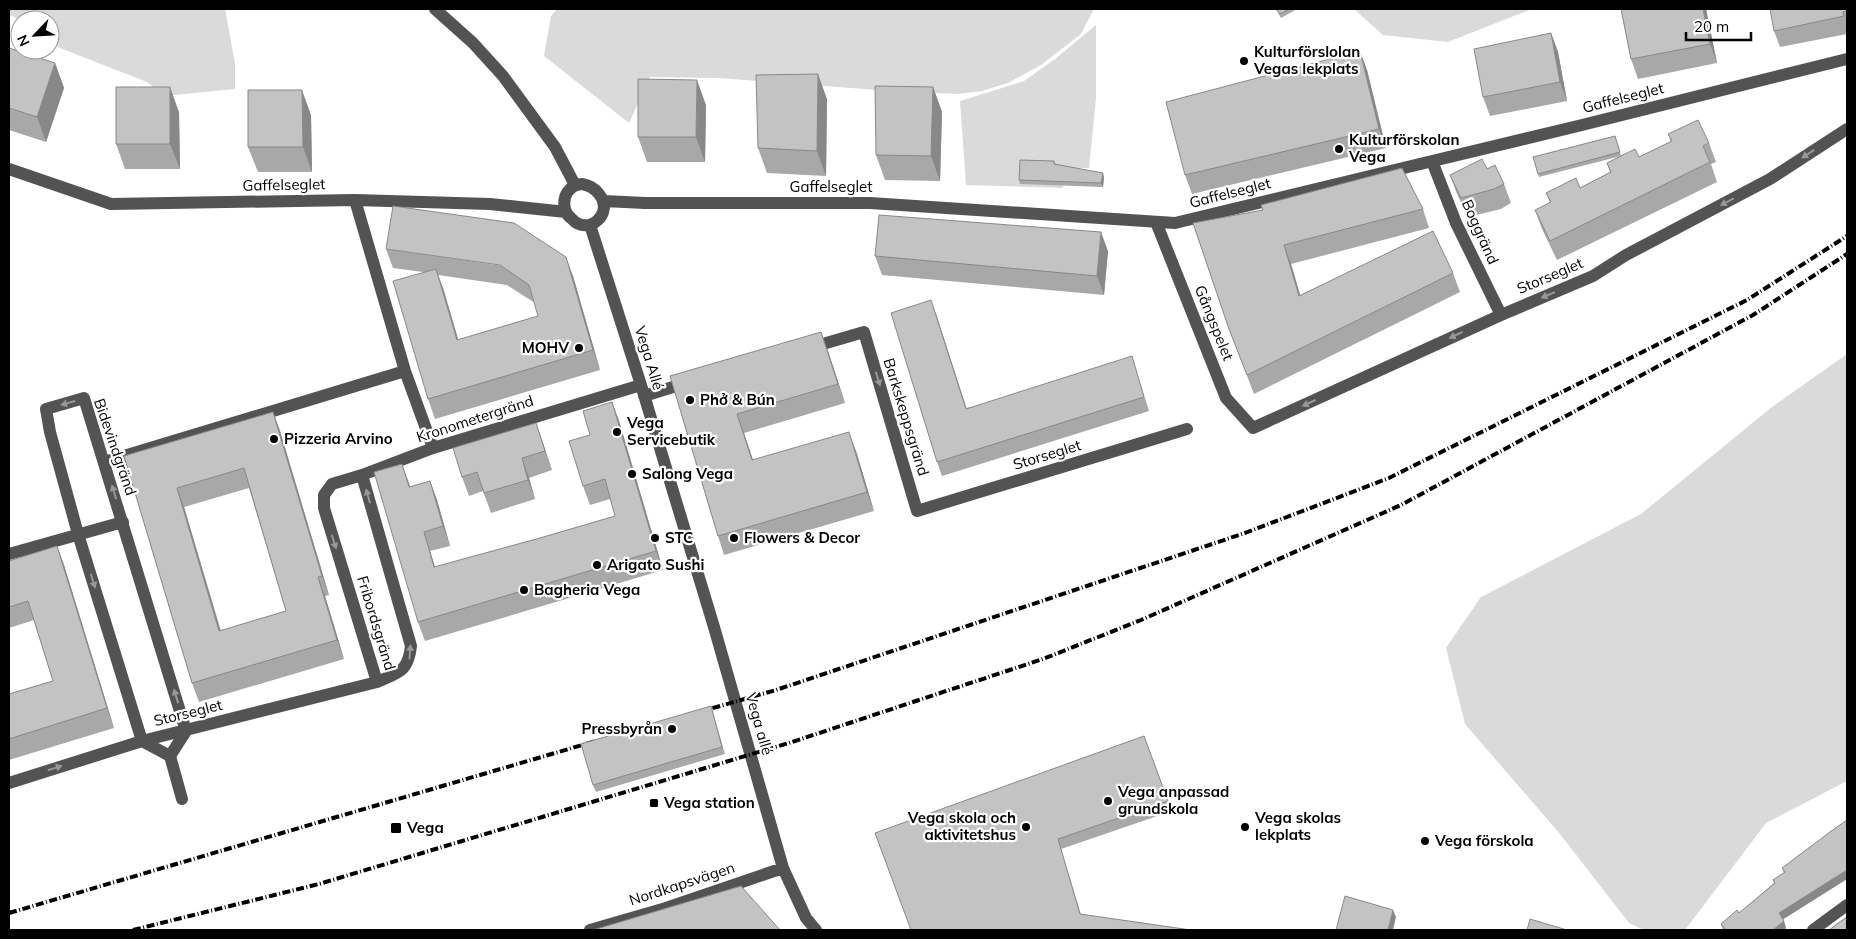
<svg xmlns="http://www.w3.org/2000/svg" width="1856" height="939" viewBox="0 0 1856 939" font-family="Mulish,sans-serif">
	<rect width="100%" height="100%" fill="#fff"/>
	<!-- green -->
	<path fill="#dadada" d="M9 9H225L235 64V89L165 96 147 82 60 48 50 40V20H21L9 15Z
		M557 9H1094L1081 34 1041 65 1008 83 982 91 957 94 891 91 719 78 650 77 629 123 544 56 551 16Z
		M1354 9H1532L1448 42 1383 35Z
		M1096 25V98L1089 168H1067L1063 188 966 185 960 101 1024 81 1055 59Z
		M1847 354V781L1766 823 1685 930H1644L1629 923 1560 834 1465 724 1446 648 1481 597 1641 514 1772 407Z"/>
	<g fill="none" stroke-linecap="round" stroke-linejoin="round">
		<!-- minor -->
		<path stroke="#535353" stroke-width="12" d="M435 9 473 43 503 76 555 147 575 185
			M1432 161 1456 223 1501 315
			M9 169 111 204 355 200 490 204 566 212
			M582 184C589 185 595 189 599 194 615 213 588 237 572 219 568 216 566 214 565 209 562 196 569 185 582 184Z
			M355 200 405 371 433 448
			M604 201 645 203H870L1175 223 1582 125 1847 59
			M1156 222 1226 398 1253 428 1501 315 1593 276 1626 255 1770 179 1847 129
			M590 225 641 385 714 627 783 868 806 918 816 930
			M809 348 864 332 917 511 1187 429
			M644 396 689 382
			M104 462 405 371
			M9 554 123 522
			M377 682 324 508V495L332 484 362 475 433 448 641 385
			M170 756 186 731 84 398 46 409 50 432 78 534 142 741 170 756 182 799
			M9 783 142 741 377 682C399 672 408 672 411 646L362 475
			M590 930 666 908 783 868
			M1813 930 1847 905"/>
		<!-- rail -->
		<path stroke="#000" stroke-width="4" stroke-dasharray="8 2.5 1 2.5" stroke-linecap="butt" d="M699 712 776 690 1245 533 1389 478 1747 300 1847 236
			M9 913 596 741
			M133 930 319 884 792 742 1043 659 1141 620 1401 505 1753 315 1847 254"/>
	</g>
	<!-- wall -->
	<path fill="#a8a8a8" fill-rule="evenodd" d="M1276 9H1297L1281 18Z
		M1621 9H1706L1717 63 1638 79 1631 59Z
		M1847 9V34L1780 47 1774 31Z
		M1551 33 1558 52 1567 101 1490 116 1483 97Z
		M9 48 55 63 64 88 46 142 9 130Z
		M1367 70 1386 148 1192 194 1185 175Z
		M933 87 942 112 940 181 885 180 876 155Z
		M827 99 826 176 767 173 758 148Z
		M706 105 705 162H647L638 137Z
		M179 112 180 169H125L116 144Z
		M311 115 312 172H258L248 147Z
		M1668 134 1709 143 1716 162 1711 164 1717 182 1557 260 1542 229 1535 210 1550 203 1546 193 1580 188 1610 172 1607 163 1639 157 1671 142Z
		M1615 136 1621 156 1539 177 1533 157Z
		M1054 161 1056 164 1104 177 1103 187 1020 184 1019 180Z
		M1487 169 1504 184 1511 203 1501 209 1468 217 1457 194 1450 175Z
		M1423 209 1429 228 1291 264 1300 295 1453 273 1460 292 1254 394 1229 329 1193 223Z
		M386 249 573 276 600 370 435 419 428 399 423 272 393 268ZM438 275 507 285 535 303 538 316 458 340 443 288Z
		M1108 251 1104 295 882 275 875 256Z
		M936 314 966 408 1136 370 1149 411 942 476 937 462Z
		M828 351 845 403 744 433 753 460 856 451 874 511 724 555 718 536 670 376Z
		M612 402 619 421 663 570 425 641 418 622 410 487 430 481 437 500 450 546 430 551 435 567 540 538 615 516 610 499 590 505 583 486 590 435Z
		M273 412 280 431 329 595 325 596 344 659 199 702 192 683 124 456ZM249 488 286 611 221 631 184 507Z
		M536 423 552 470 529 478 535 499 491 513 483 491 469 496 462 477Z
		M57 546 64 565 114 728 9 760V694L53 681 34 620 9 628V561Z
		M711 706 725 754 596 792 593 785Z
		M1144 736 1172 811 1061 849 911 930Z
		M1782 868 1847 879 1783 919 1786 928 1784 930H1723L1721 924 1739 913 1774 883 1773 880 1784 873Z"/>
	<!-- shaded-wall -->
	<path fill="#888" d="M1703 9H1706L1717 63 1710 44Z
		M1551 33 1558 52 1567 101 1560 82Z
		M1360 51 1367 70 1386 148 1379 129Z
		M55 63 64 88 46 142 37 117Z
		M818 74 827 99 826 176 817 151Z
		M697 80 706 105 705 162 696 137Z
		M170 87 179 112 180 169 170 144Z
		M933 87 942 112 940 181 931 156Z
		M302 90 311 115 312 172 303 147Z
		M1103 173 1104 177 1103 187 1101 183Z
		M1101 232 1108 251 1104 295 1097 276Z
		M1284 245 1291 264 1306 315 1299 296Z
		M566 257 573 276 600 370 593 350Z
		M436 269 443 288 464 359 457 340Z
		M931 300 936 314 971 422 966 409Z
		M821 332 828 351 845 403 838 384Z
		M612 402 619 421 663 570 656 551Z
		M273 412 280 431 329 595 322 576Z
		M737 414 744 433 759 479 752 460Z
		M536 423 543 443 552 470 545 451Z
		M849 432 856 451 874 511 867 492Z
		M522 458 529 478 535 499 528 480Z
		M402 464 409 483 416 506 409 487Z
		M430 481 437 500 450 546 443 526Z
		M177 488 184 507 226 650 219 631Z
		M424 532 430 551 441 586 434 567Z
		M57 546 64 565 114 728 107 708Z
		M318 577 325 596 344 659 337 640Z
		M1058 839 1061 849 1084 925 1080 914Z
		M1847 870V879L1782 920 1779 913Z
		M1393 910 1396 917 1393 930H1388Z
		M1784 921 1786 928 1784 930H1773Z"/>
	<!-- building -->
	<path fill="#c3c3c3" stroke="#888" fill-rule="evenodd" d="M1276 9H1289L1280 14Z
		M1621 9H1703L1710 44 1631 59Z
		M1770 9H1847V11L1843 12 1844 16 1774 31Z
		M1551 33 1560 82 1483 97 1474 49Z
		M9 48 55 63 37 117 9 108Z
		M1360 51 1379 129 1185 175 1166 102Z
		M818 74 817 151 758 148 756 75Z
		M638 79 697 80 696 137H638Z
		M875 86 933 87 931 156 876 155Z
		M116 87H170V144H116Z
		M248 90H302L303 147H248Z
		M1698 120 1709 143 1703 146 1710 162 1550 241 1535 210 1551 202 1546 193 1576 178 1580 188 1611 172 1607 163 1635 149 1639 157 1672 141 1668 134Z
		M1615 136 1620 152 1538 174 1533 157Z
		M1482 159 1487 169 1495 165 1504 184 1494 189 1461 198 1450 175Z
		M1020 160 1054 161V164L1103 173 1101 183 1019 180Z
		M1402 168 1423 209 1284 245 1299 296 1433 231 1453 273 1247 375 1229 329 1193 223 1263 210 1261 205Z
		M393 206 514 223 566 257 593 350 428 399 393 281 436 269 457 340 538 316 529 285 500 265 386 249Z
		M879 215 1101 232 1097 276 875 256Z
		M931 300 966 409 1132 356 1144 397 937 462 891 313Z
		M821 332 838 384 737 414 752 460 849 432 867 492 718 536 670 376Z
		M612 402 656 551 418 622 374 472 402 464 409 487 430 481 443 526 424 532 434 567 540 538 615 516 605 479 583 486 569 441 590 435 583 411Z
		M273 412 322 576 318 577 337 640 192 683 124 456ZM244 468 286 611 219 631 177 488Z
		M536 423 545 451 522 458 528 480 484 493 477 472 462 477 453 448Z
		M57 546 107 708 9 739V694L53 681 28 601 9 607V561Z
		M711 706 722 747 593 785 581 744Z
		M1144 736 1168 801 1058 839 1080 914 1191 930H911L875 833Z
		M1847 820V870L1779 913 1784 921 1773 930H1726L1721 924 1737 910 1739 913 1775 883 1773 880 1785 872 1782 868 1834 829Z
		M741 886 780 930H593Z
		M1345 896 1393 910 1388 930H1336Z
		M1847 917V930H1829L1841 921Z
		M1530 919 1567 930H1527Z"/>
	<!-- one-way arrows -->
	<defs><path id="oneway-solid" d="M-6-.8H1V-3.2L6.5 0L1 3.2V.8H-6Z" transform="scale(1.25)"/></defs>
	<g fill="#989898">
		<use href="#oneway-solid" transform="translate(1808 154) rotate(147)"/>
		<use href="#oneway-solid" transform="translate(1727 202) rotate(152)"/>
		<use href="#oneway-solid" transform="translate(1548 295) rotate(157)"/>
		<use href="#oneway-solid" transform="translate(1456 335) rotate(155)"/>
		<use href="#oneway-solid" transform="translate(878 379) rotate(73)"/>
		<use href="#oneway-solid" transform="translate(68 403) rotate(164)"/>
		<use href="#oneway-solid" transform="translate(1309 403) rotate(155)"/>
		<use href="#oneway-solid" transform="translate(114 492) rotate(-107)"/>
		<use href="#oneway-solid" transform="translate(368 496) rotate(-106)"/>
		<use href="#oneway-solid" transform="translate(334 542) rotate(73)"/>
		<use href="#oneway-solid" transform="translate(93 581) rotate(73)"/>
		<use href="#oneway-solid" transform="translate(410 652) rotate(-86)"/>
		<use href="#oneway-solid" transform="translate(176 696) rotate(-107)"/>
		<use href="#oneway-solid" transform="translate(55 768) rotate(-17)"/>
	</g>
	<!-- markers -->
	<g fill="#000" stroke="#fff" stroke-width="2">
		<circle cx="1244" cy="61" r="5"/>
		<circle cx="1339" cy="149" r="5"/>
		<circle cx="579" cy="348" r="5"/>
		<circle cx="690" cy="400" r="5"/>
		<circle cx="617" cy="432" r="5"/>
		<circle cx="274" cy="439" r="5"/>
		<circle cx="632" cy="474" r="5"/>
		<circle cx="655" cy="538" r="5"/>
		<circle cx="734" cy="538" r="5"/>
		<circle cx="597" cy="565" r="5"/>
		<circle cx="524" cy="590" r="5"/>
		<circle cx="672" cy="729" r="5"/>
		<circle cx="1108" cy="801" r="5"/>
		<rect x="649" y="798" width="10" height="10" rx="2.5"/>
		<circle cx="1026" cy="827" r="5"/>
		<circle cx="1245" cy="827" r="5"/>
		<rect x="390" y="822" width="12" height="12" rx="2.5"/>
		<circle cx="1425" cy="841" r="5"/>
	</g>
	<g text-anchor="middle" stroke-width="4.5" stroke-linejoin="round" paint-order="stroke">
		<!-- poi labels -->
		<g font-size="15" font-weight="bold" fill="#000" stroke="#fff" text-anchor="start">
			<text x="1254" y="57">Kulturförslolan<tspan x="1254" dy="17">Vegas lekplats</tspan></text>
			<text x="1349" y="145">Kulturförskolan<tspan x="1349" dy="17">Vega</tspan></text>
			<text x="569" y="353" text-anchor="end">MOHV</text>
			<text x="700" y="405">Phở &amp; Bún</text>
			<text x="627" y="428">Vega<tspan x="627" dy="17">Servicebutik</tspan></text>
			<text x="284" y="444">Pizzeria Arvino</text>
			<text x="642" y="479">Salong Vega</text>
			<text x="665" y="543">STC</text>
			<text x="744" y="543">Flowers &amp; Decor</text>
			<text x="607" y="570">Arigato Sushi</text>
			<text x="534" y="595">Bagheria Vega</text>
			<text x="662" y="734" text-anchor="end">Pressbyrån</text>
			<text x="1118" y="797">Vega anpassad<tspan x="1118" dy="17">grundskola</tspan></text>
			<text x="664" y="808">Vega station</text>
			<text x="1016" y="823" text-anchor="end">Vega skola och<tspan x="1016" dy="17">aktivitetshus</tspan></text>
			<text x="1255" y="823">Vega skolas<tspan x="1255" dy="17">lekplats</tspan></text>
			<text x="407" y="833">Vega</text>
			<text x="1435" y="846">Vega förskola</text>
		</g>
		<!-- street labels -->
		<g font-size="15" fill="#000" stroke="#fff">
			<text transform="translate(1623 98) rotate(-14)" y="5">Gaffelseglet</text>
			<text transform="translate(284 185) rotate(-1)" y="5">Gaffelseglet</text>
			<text x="831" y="192">Gaffelseglet</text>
			<text transform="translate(1230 193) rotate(-14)" y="5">Gaffelseglet</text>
			<text transform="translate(1480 232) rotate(66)" y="5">Boggränd</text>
			<text transform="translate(1550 276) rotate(-23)" y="5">Storseglet</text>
			<text transform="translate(1214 323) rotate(68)" y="5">Gångspelet</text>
			<text transform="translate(649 358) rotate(73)" y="5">Vega Allé</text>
			<text transform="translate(906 417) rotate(73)" y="5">Barkskeppsgränd</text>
			<text transform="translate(475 419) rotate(-18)" y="5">Kronometergränd</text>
			<text transform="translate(115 447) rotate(71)" y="5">Bidevindgränd</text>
			<text transform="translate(1047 455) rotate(-17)" y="5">Storseglet</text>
			<text transform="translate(376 623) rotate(73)" y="5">Fribordsgränd</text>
			<text transform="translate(188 713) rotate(-14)" y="5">Storseglet</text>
			<text transform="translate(759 724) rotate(74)" y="5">Vega allé</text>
			<text transform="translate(682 884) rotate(-18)" y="5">Nordkapsvägen</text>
		</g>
	</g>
	<!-- border -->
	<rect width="1856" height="939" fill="none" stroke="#000000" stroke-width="20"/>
	<!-- north arrow -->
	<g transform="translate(35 35) rotate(245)"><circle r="24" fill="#ffffff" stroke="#999999"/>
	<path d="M0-4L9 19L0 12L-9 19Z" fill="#000000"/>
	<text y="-8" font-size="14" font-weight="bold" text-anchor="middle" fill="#000000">N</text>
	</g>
	<!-- scale -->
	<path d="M1686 32v8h65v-8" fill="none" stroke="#000000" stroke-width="2.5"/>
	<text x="1694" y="32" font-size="15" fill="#000000" stroke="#ffffff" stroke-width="4" paint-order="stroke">20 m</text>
</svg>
